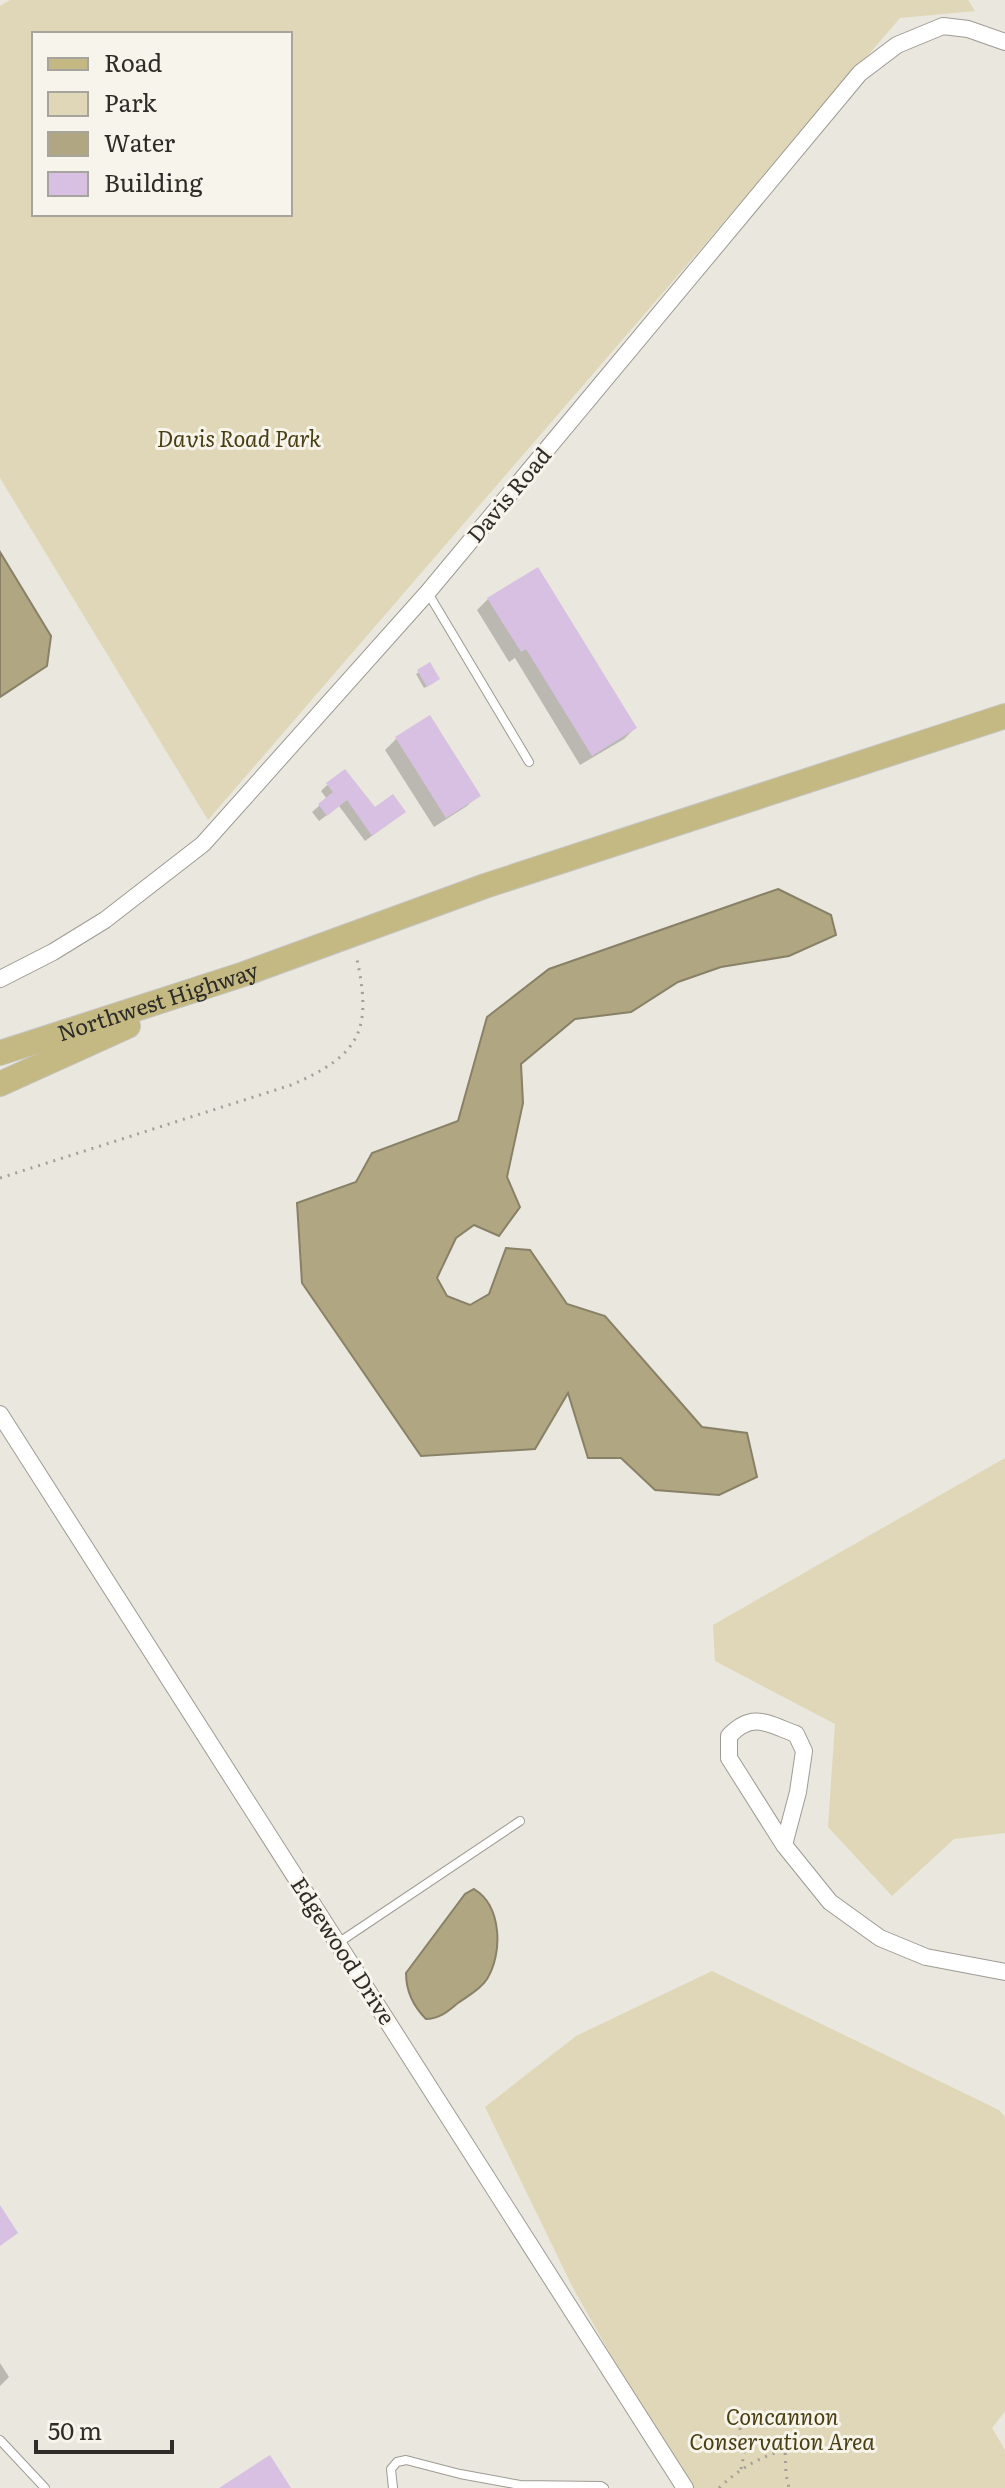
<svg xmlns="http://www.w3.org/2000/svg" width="1005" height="2488" viewBox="0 0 1005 2488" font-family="Literata,serif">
	<rect width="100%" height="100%" fill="#e9e7de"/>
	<!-- green -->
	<path fill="#dfd7b7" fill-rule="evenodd" d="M10 0H968L975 11 900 18 208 820 0 478V6ZM34 34H290V214H34Z
		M1005 1458V1833L954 1839 892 1896 828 1827 835 1724 715 1661 713 1625Z
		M712 1971 999 2110 1005 2117V2411L992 2428 1005 2450V2488H686L573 2288 485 2107 576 2036Z"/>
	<!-- water -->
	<path fill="#b0a682" stroke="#898167" stroke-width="2" d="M0 552 51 636 47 666 0 697Z
		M778 889 831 915 836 935 789 956 721 967 678 982 631 1012 575 1019 521 1064 523 1103 507 1177 520 1207 499 1236 474 1225 456 1238 437 1278 447 1296 470 1305 489 1294 506 1248 530 1250 567 1304 605 1316 702 1427 747 1433 757 1477 719 1495 655 1490 621 1458H588L568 1393 535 1449 421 1456 302 1283 297 1203 356 1182 372 1153 458 1121 487 1017 549 969Z
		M474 1889C502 1906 503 1953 487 1979 481 1989 468 1996 458 2003 448 2011 440 2019 426 2019 413 2006 406 1992 406 1973L465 1894Z"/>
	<!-- shadow -->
	<path fill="#0003" d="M488 599 635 728 624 739 580 765 515 658 509 662 477 610Z
		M419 672 435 682 424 688 416 674Z
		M429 718 478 795 467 806 434 827 385 750 396 739Z
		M327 785 374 810 396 818 365 841 339 806 319 821 312 812 327 799 321 791Z
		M0 2363 9 2377 0 2386Z"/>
	<!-- building -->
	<path fill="#d7c0e1" d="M538 567 637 728 592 756 526 649 521 652 487 598Z
		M430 662 440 679 427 687 417 670Z
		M430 715 481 796 446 818 395 737Z
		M345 769 375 807 393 794 406 812 372 836 347 800 327 816 318 804 333 792 326 783Z
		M0 2205 18 2233 0 2246Z
		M270 2455 291 2488H219Z"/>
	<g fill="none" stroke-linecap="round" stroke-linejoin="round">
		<!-- service casing -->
		<g stroke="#9d9b93" stroke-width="10">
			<path id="service" d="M428 593 529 762
				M338 1943 520 1821
				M0 2440 45 2488
				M393 2488 391 2469 397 2462 406 2460 460 2474 520 2485 601 2486 604 2488"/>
		</g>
		<!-- minor casing -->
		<g stroke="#9d9b93" stroke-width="18">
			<path id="minor" d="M0 979 53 952 105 920 203 844 428 592 860 73 897 45 943 26 968 29 1005 42
				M0 1414 685 2488
				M784 1845 798 1792 804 1751 796 1734C768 1724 753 1711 729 1736V1758L784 1845 830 1902 880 1938 926 1957 1005 1972"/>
		</g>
		<!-- primary casing -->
		<g stroke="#c4c4c3" stroke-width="26">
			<g id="primary">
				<path id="s1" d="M0 1053 244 974 485 886 1005 716"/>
				<path d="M0 1084 128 1026"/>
			</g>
		</g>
		<!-- path -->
		<path stroke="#a2a099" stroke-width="3" stroke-dasharray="2 6" stroke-linecap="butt" d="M0 1178 291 1085C361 1055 373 1030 356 955
			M740 2428 745 2449 741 2469
			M719 2488C739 2469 759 2457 785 2450L786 2474 789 2488"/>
		<!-- service -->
		<use href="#service" stroke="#fff" stroke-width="8"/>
		<!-- minor -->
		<use href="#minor" stroke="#fff" stroke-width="16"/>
		<!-- primary -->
		<use href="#primary" stroke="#c5b983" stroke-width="24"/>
	</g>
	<g text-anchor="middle" stroke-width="6" stroke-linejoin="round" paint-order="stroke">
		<!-- park labels -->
		<g font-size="22" font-style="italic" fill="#493e10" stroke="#f6f4eb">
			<text x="239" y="447">Davis Road Park</text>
			<text x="782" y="2425">Concannon<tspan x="782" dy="25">Conservation Area</tspan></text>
		</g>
		<!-- street labels -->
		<g font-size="22" fill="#2d2c29" stroke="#f6f4eb">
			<text transform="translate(509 495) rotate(-50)" y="8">Davis Road</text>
			<text dy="8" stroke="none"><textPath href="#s1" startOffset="166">Northwest Highway</textPath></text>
			<text transform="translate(343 1951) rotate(57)" y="8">Edgewood Drive</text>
		</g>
	</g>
	<!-- legend -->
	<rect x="32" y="32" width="260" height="184" fill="#f6f4eb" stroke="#a6a49d" stroke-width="2"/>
	<rect x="48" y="58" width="40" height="12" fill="#c5b983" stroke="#a6a49d" stroke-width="2"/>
	<text x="104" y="72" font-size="24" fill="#2d2c29">Road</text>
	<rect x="48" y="92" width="40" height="24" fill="#dfd7b7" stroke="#a6a49d" stroke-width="2"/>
	<text x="104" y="112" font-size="24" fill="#2d2c29">Park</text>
	<rect x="48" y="132" width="40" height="24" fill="#b0a682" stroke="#a6a49d" stroke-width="2"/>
	<text x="104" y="152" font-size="24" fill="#2d2c29">Water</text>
	<rect x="48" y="172" width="40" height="24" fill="#d7c0e1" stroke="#a6a49d" stroke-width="2"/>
	<text x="104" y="192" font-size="24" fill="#2d2c29">Building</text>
	<!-- scale -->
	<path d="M36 2440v12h136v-12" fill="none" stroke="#2d2c29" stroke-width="4"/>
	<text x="48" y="2440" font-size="24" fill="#2d2c29" stroke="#f6f4eb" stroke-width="6" paint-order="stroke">50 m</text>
</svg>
